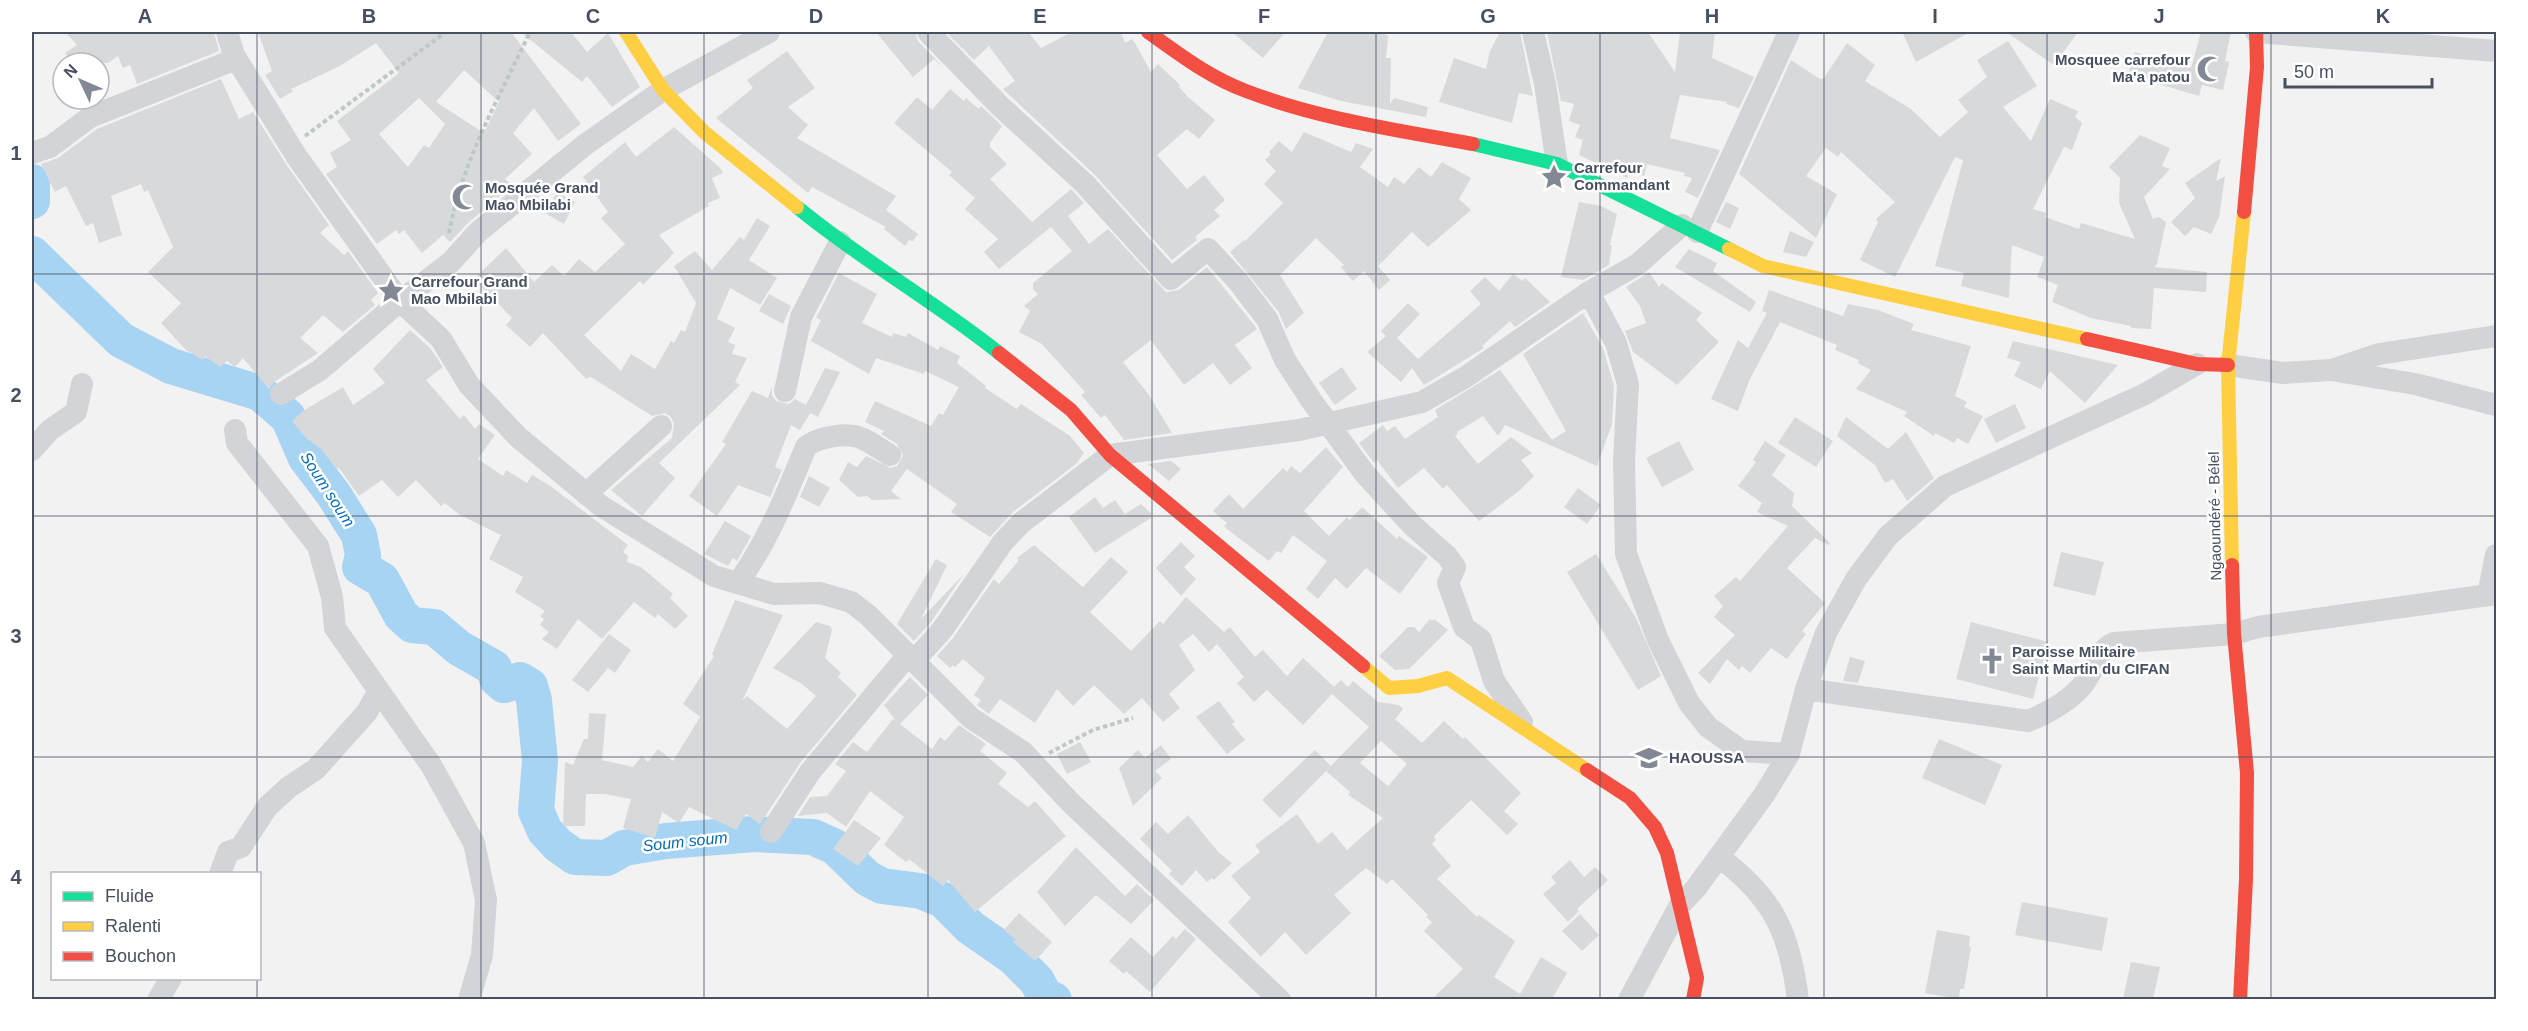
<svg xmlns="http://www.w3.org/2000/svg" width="2528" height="1031" viewBox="0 0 2528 1031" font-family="Helvetica,sans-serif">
	<rect width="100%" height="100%" fill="#f3f2f2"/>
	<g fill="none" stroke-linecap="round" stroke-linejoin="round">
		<!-- river -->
		<path stroke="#a7d4f3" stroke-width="36" d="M32 182V201
			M32 254 121 340 171 366 260 393 288 417 306 458 334 495 359 535 363 555 360 567 382 580 401 615 412 625 434 627 459 648 494 668 497 679 504 685 520 680 530 686 534 700 540 761 536 811 545 831 558 845 575 857 607 858 624 848 666 841 754 834 813 837 835 847 867 878 882 886 921 891 943 900 971 928 1013 957 1037 981 1045 997 1054 1000"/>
	</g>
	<!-- building -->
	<path fill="#d8d9db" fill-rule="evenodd" d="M65 32H214L219 51 137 84 130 65 123 68 118 56 108 63H72L65 53 77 45Z
		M258 32H511L581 124 558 141 534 108 513 133 532 154 505 179 511 184 497 199 469 222 450 242 443 235 422 253 404 230 399 234 396 230 377 244 326 174 337 167 330 153 351 140 337 121 399 73 376 43 338 67 291 89 293 91 280 99 265 75 272 71ZM464 70 499 102 484 133 436 102ZM419 98 445 124 429 148 424 145 408 167 379 134Z
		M521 32H571L587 52 608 33 640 87 612 107 587 76 582 82Z
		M876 32H915L918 41 944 68 934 59 913 77Z
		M946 32H1028L1041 48 1072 32H1121L1125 43 1132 39 1135 43 1151 72 1158 64 1180 85 1179 87 1188 97 1215 120 1199 139 1187 129 1157 155 1187 189 1204 175 1225 200 1214 210 1220 216 1195 237 1197 240 1172 260 1094 174 1003 89 1015 81 989 46 974 60Z
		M1232 32H1285L1263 58Z
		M1328 32H1380L1388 36 1386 58H1391L1390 104 1394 98 1428 107 1426 117 1341 101 1298 88Z
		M1500 32H1520L1533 96 1519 93 1512 123 1439 102 1454 58 1486 69 1490 51Z
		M1547 32H1648L1675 72 1680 32H1715L1712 58 1754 77 1739 108 1726 104 1727 102 1680 95 1670 138 1720 150 1698 198 1685 192 1692 178 1684 176 1685 173 1647 164 1644 176 1629 172 1627 178 1579 155 1583 140 1575 137 1580 125 1569 121 1574 104 1561 101Z
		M1902 32H1970L1916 62Z
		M2006 32H2078L2054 65Z
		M2201 32H2231L2225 61 2229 62 2223 90 2202 85 2199 96 2128 75 2135 52 2191 68Z
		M2008 41 2037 86 2003 107 2031 141 2050 99 2078 111 2075 117 2082 123 2072 150 2064 147 2033 209 2046 213 2045 217 2079 229 2081 223 2135 239 2119 203 2120 178 2109 167 2140 135 2170 148 2162 166 2170 169 2144 197 2153 219 2159 217 2166 222 2157 264 2154 267 2207 272 2206 292 2154 288 2151 329 2131 328V326L2091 318 2052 302 2058 285 2037 277 2044 257 2012 245 2009 298 1961 286 1964 273 1935 266 1963 160 1955 157 1895 277 1860 260 1878 222 1876 219 1895 202 1841 152 1838 157 1826 148 1806 176 1837 194 1816 238 1739 174 1791 60 1820 79 1824 78 1847 43 1875 65 1865 81 1911 109 1940 137 1968 112 1958 100 1987 77 1977 60Z
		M787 51 815 88 788 107 808 125 797 138 896 196 886 210 918 234 913 241 909 240 905 246 884 229 886 227 812 187 808 193 716 118 753 88 747 80Z
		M221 79 239 119 253 112 286 164 329 225 320 233 344 255 348 251 378 293 371 300 375 305 343 332 323 315 300 338 318 353 274 382 269 389 243 358 235 367 227 361 220 367 205 356 203 360 186 350 161 323 181 303 148 272 173 247 148 190 144 192 141 184 111 196 122 235 99 243 93 223 86 226 66 186 55 192 41 164 58 158 97 129Z
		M950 89 964 101 966 98 979 109 981 106 1002 126 990 143V147L1007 164 990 179 1032 222 1071 189 1084 203 1068 216 1089 244 1108 229 1166 292 1179 290 1207 267 1255 326 1257 329 1235 345 1252 368 1230 385 1213 363 1184 385 1151 340 1123 362 1149 395 1172 433 1124 440 1105 415 1101 418 1081 395 1085 392 1042 344 1019 332 1030 311 1024 306 1038 294 1033 289V283L1072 251 1051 227 999 269 984 252 998 239 965 209 975 198 949 175 952 172 894 123 917 97 932 110Z
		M674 127 720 168 723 173 712 178 720 198 708 203 709 206 659 235 674 253 643 285 640 281 584 335 586 337 621 371 631 354 655 369 671 341 674 343 681 330 685 332 696 303 674 266 695 251 712 270 740 237 744 240 757 218 770 226 749 260 777 278 760 305 730 288 717 319 735 328 728 342 735 345 732 354 747 358 735 382 740 385 659 463 675 478 642 516 611 490 672 438 674 424 671 417 665 413 652 416 591 377 586 379 543 333 530 347 506 325 512 318 474 279 506 248 534 282 552 265 564 276 579 259 595 272 625 244 601 218 608 212 583 177 625 142 636 157Z
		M1304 132 1351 152 1356 143 1373 149 1360 167 1388 187 1394 177 1404 184 1419 167 1431 177 1442 162 1471 178 1459 199 1471 210 1428 247 1412 232 1378 266 1390 280 1379 290 1364 271 1353 281 1341 267 1344 265 1316 238 1280 275 1304 313 1286 329 1278 311 1230 252 1244 240 1245 241 1283 203 1264 184 1276 171 1265 160 1271 154 1269 152 1279 141 1292 152Z
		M2221 158 2216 181 2225 176 2219 217 2211 234 2194 227 2185 236 2171 222 2195 198 2185 183Z
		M557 192 575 202 564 224 545 213Z
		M1579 202 1601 206 1617 214 1610 245H1612L1609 265 1583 280 1561 277Z
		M1726 202 1739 208 1730 229 1716 222Z
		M1790 231 1814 242 1806 257 1783 252Z
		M1689 249 1717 263 1713 271 1756 302 1750 312 1675 267Z
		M1649 272 1659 287 1662 283 1702 313 1696 320 1719 342 1677 385 1633 352 1625 331 1646 323 1640 306 1626 287Z
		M839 273 877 294 862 323 892 337 893 333 906 337 908 333 938 350 940 346 960 356 957 363 986 386 985 388 1017 409 1021 404 1070 436 1084 453 1076 464 1013 512 990 537 951 512 957 504 907 469 891 491 901 499 872 500 867 496 858 497 839 480 848 462 857 467 866 456 891 468 897 466 903 456 897 444 881 434 884 431 865 422 875 401 931 426 939 413 943 415 959 387 925 371 924 374 876 358 869 374 811 341 821 320 816 318Z
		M1513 274 1522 281 1525 278 1550 302 1515 327 1510 321 1482 346 1484 348 1424 385 1412 368 1401 382 1367 352 1386 336 1381 331 1408 303 1420 314 1397 338 1418 359 1481 304 1470 291 1485 277 1499 291Z
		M1769 290 1843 316 1848 304 1878 310 1914 324 1911 330 1971 346 1955 396 1967 402 1964 407 1983 416 1968 444 1957 438 1954 443 1935 433 1934 436 1904 416 1907 412 1856 389 1871 370 1858 363 1859 360 1835 350 1837 345 1780 322 1749 381 1738 411 1711 399 1738 340 1748 348 1767 313 1762 311Z
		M769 294 791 306 783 324 759 311Z
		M1583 313 1603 348 1614 386 1612 424 1597 466 1505 425 1498 436 1483 416 1457 432 1458 434 1455 436 1478 464 1511 437 1532 453 1521 460 1534 476 1519 491 1479 521 1447 485 1443 489 1424 468 1398 488 1377 460 1374 463 1359 443 1383 425 1387 431 1395 426 1405 439 1438 417 1435 410 1500 370 1552 440 1566 431 1523 354Z
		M410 330 430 348 443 367 426 380 460 419 464 415 475 429 479 424 495 435 478 459 503 476 506 470 527 483 532 475 549 485 628 545 623 552 628 556 627 562 641 567 673 594 670 598 688 616 675 629 658 614 655 618 634 602 602 639 578 619 557 649 542 639 549 632 540 625 544 619 540 616 545 611 515 592 523 577 489 559 501 535 460 515 445 503 441 506 416 480 398 497 382 480 359 496 339 468 337 469 321 449 306 438 292 421 303 411 343 387 353 405 385 383 373 369Z
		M2013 341 2118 365 2085 403 2050 371 2041 389 2014 376 2021 362 2007 358Z
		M1342 367 1357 389 1335 405 1319 383Z
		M825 368 840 372 818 417 810 413 800 430 791 425 775 467 782 470 770 497 738 485 717 516 689 496 726 444 722 442 752 391 768 398 772 386V395L776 401 789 404 795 399 806 405Z
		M2015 404 2026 428 1996 443 1984 419Z
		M1795 417 1833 441 1816 467 1778 443Z
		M1846 417 1888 449 1906 432 1934 478 1907 501 1893 479 1885 483 1875 465 1837 436Z
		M1679 441 1694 470 1662 487 1646 458Z
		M1765 441 1786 455 1772 475 1794 493 1792 506 1830 543 1829 545 1815 538 1787 568 1825 603 1802 631 1806 634 1787 659 1771 648 1750 673 1742 666 1739 670 1727 659 1710 684 1698 673 1735 635 1714 617 1723 606 1714 596 1736 577 1740 581 1788 526 1757 512 1762 503 1738 486 1756 462 1753 460Z
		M1326 447 1343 467 1304 511 1329 536 1347 517 1350 520 1362 507 1397 539 1399 536 1428 557 1400 594 1366 568 1347 589 1335 578 1318 599 1306 589 1327 561 1293 535 1281 553 1277 551 1269 561 1227 529 1224 526 1227 523 1213 511 1229 494 1243 509 1283 468 1287 472 1291 466 1300 473Z
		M1171 461 1181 469 1169 481 1148 464Z
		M809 476 830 488 819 507 800 497Z
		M1578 488 1601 505 1587 524 1564 507Z
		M1095 497 1103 508 1115 500 1125 514 1141 504 1154 516 1095 553 1069 517Z
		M725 521 751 536 737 561 733 558 728 566 704 554Z
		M1181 542 1195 556 1184 567 1196 579 1181 596 1156 568Z
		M1034 545 1083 587 1111 557 1128 572 1090 612 1131 651 1160 621 1163 624 1186 597 1224 632 1230 627 1255 657 1263 650 1287 676 1303 658 1334 687 1341 680 1348 687 1353 681 1378 702 1399 705 1403 709 1395 719 1422 743 1444 721 1463 739 1465 737 1521 793 1504 811 1518 824 1507 835 1471 800 1434 836 1436 840 1432 844 1451 866 1437 879 1477 917 1479 915 1515 941 1494 977 1520 994 1541 957 1567 973 1552 999H1432L1463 969 1424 931 1432 922 1426 917 1428 915 1392 879 1387 884 1366 868 1334 895 1351 913 1306 955 1285 932 1261 957 1228 922 1251 898 1231 876 1260 852 1255 845 1297 814 1318 844 1332 832 1347 850 1383 818 1348 795 1350 792 1326 771 1369 727 1332 694 1303 725 1267 690 1254 702 1237 683 1244 677 1217 644 1209 652 1193 634 1179 645 1195 670 1169 694 1180 708 1163 722 1142 698 1124 714 1094 685 1073 706 1057 689 1035 723 1000 699 989 714 977 705 981 700 974 695 985 678 963 659 955 667 953 665 950 668 937 656 953 638 994 579 999 584 1019 560 1017 558ZM1381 741 1407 764 1388 786 1360 763Z
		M2061 552 2104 562 2095 596 2053 586Z
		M1596 554 1636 618 1661 676 1638 690 1567 572Z
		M936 559 947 565 921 619 964 574 931 622 914 641 897 624Z
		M735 600 783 615 742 701 747 696 787 729 816 696 802 684 773 668 816 622 830 626 832 630 825 658 841 673 838 677 857 695 800 763 760 824 746 814 736 830 689 807 679 823 662 812 655 838 623 828 631 799 605 794H586L585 826H563L565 762 573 765 584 739H588L589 713 606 714 602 760 633 767 642 756 648 762 658 749 673 761 700 717 683 704 714 656 712 654Z
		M1430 619 1432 621 1434 619 1448 630 1409 669 1395 670 1379 656 1408 627H1414L1419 632Z
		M1971 622 2048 642 2033 699 1956 679Z
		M609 634 631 650 615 673 608 668 588 692 572 680Z
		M1850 657 1865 661 1858 683 1843 681Z
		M910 677 928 695 900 724 932 749 940 737 945 741 959 725 986 744 980 751 1007 773 998 784 1028 807 1035 801 1066 836 975 912 948 880 943 886 909 859 906 862 884 845 904 817 870 791 846 827 827 813 798 816 810 797 827 796 846 771 835 764 853 742 867 752 893 719 896 721 884 705Z
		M1219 701 1235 722 1232 724 1245 740 1227 754 1196 717Z
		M1939 739 2002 765 1985 805 1922 778Z
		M1080 742 1091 762 1067 774 1057 754Z
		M1161 745 1171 759 1155 771 1162 778 1133 806 1119 768 1138 750 1145 758Z
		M1315 750 1331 766 1280 818 1262 800Z
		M1188 815 1219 853 1232 863 1214 880 1212 878 1207 882 1196 870 1182 886 1169 874 1172 871 1140 839 1156 822 1168 834Z
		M854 820 881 838 858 866 833 849Z
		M1076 847 1125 896 1137 884 1154 900 1131 924 1096 895 1065 926 1037 892Z
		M1570 860 1584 877 1595 867 1608 880 1577 909 1579 911 1568 922 1543 894 1556 883 1551 877Z
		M2022 902 2108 918 2102 951 2015 935Z
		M1019 913 1052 942 1035 961 1013 942 1016 940 1004 930Z
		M1580 914 1599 935 1582 951 1562 931Z
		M1185 929 1196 939 1150 992 1126 971 1124 974 1109 961 1131 937 1153 957 1173 936 1176 939Z
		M1937 930 1970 936 1969 946 1971 947 1964 989H1960L1959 999 1925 993Z
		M2131 962 2160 967 2153 999H2123Z"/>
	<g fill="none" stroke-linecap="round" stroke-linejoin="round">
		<!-- path -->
		<path stroke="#bdc9c8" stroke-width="4" stroke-dasharray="4.5 3" stroke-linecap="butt" d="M305 136 446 32
			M449 233C462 161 499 98 530 32
			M1049 753 1093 730 1133 718"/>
		<!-- street -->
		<path stroke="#d3d4d8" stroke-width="22" d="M227 32 234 55 297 157 400 301 451 262 478 232 586 144 663 90 769 32
			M928 32 1000 106 1085 184 1171 279 1208 249 1237 280 1267 319 1285 360 1311 400 1365 474 1412 525 1447 556 1455 567 1448 583 1464 627 1481 640 1494 681 1522 722
			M1533 32 1545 84 1557 164
			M2256 32 2496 51
			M32 153 50 147 90 117 236 59 234 55
			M1697 232 1789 32
			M1589 292 1616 343 1628 384 1624 460 1626 554 1658 640 1689 703 1708 727 1742 751 1789 754
			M2228 365 2283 373 2331 370 2415 384 2496 405
			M2335 369 2379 354 2496 336
			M785 391 801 317 840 242
			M281 394 320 370 400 301 441 339 469 385 518 437 601 506 714 576 774 594 820 593 851 602 868 615 971 718 1023 752 1071 803 1280 1000
			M235 430 237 443 318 546 332 597 335 628 431 765 474 843 486 900 482 955 469 1000
			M32 450 50 430 76 412 82 384
			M586 494 661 426
			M738 583C768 541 786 495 806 447 817 437 847 432 861 438 871 442 881 450 890 455
			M2488 595 2496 555
			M914 661 942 630 1003 542 1021 523 1110 455 1299 430 1422 402 1467 376 1589 292 1638 264 1682 225
			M1806 689 2028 721C2048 713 2065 704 2080 688 2093 675 2097 650 2114 643L2234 634 2258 627 2496 594
			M771 832 810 772 908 655
			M1719 857C1773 897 1790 933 1798 1000
			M220 874 228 852 241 847 267 807 289 787 316 769 367 712 378 692
			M158 1000 171 978
			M1629 1000 1680 905 1696 888 1764 795 1789 754 1806 689 1826 633 1856 579 1888 536 1945 486 2145 394 2197 364"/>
		<!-- fast -->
		<path stroke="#16e098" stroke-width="14" d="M1473 144 1557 164 1729 249
			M797 207C861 260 934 301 999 353"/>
		<!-- slow -->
		<path stroke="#ffcf43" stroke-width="14" d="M626 32 663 90 704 132 797 207
			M1729 249 1763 266 2087 339
			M2232 565 2228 365 2244 212
			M1363 666 1389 688 1418 686 1447 678 1587 770"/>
		<!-- jam -->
		<path stroke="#f24e42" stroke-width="14" d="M1148 32C1179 54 1210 78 1246 91 1319 119 1397 130 1473 144
			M2244 212 2257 67 2256 32
			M2087 339 2197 364 2228 365
			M999 353 1071 410 1110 455 1363 666
			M2232 565 2234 634 2247 773 2246 879 2240 1000
			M1587 770 1630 798 1655 827 1667 853 1697 978 1693 1000"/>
	</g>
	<!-- grid -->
	<path fill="none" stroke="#475061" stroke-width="1.5" stroke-opacity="0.55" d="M257 32V874M481 32V1000M704 32V1000M928 32V1000M1152 32V1000M1376 32V1000M1600 32V1000M1824 32V1000M2047 32V1000M2271 32V1000M32 274H2496M32 516H2496M32 757H2496M257 978V1000"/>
	<!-- icons -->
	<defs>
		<g id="mosque-bare" transform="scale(2.07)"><path d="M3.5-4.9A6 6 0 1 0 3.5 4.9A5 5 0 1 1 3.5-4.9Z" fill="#838994" stroke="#fff" stroke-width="2.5" paint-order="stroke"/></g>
		<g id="sight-bare" transform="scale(2.07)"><path d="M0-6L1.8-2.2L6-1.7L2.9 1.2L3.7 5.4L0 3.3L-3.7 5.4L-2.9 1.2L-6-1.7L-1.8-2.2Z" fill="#838994" stroke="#fff" stroke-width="2.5" paint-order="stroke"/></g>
		<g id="church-bare" transform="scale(2.07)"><path d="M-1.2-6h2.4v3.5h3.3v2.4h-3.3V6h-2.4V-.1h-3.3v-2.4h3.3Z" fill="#838994" stroke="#fff" stroke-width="2.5" paint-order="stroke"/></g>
		<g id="school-bare" transform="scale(2.07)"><path d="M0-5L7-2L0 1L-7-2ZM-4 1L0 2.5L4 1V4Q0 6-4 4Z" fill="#838994" stroke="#fff" stroke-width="2.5" paint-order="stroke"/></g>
	</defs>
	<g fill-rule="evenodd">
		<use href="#mosque-bare" x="2210" y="69"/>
		<use href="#sight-bare" x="1554" y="177"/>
		<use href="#mosque-bare" x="465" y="197"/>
		<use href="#sight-bare" x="391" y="291"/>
		<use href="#church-bare" x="1992" y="661"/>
		<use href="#school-bare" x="1649" y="758"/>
	</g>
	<g text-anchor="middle" stroke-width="5" stroke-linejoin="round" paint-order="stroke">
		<!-- poi labels -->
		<g font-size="15" font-weight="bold" fill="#475061" stroke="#fff" text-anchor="start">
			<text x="2190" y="65" text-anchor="end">Mosquee carrefour<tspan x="2190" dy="17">Ma'a patou</tspan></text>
			<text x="1574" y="173">Carrefour<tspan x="1574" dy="17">Commandant</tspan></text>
			<text x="485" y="193">Mosquée Grand<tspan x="485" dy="17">Mao Mbilabi</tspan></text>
			<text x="411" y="287">Carrefour Grand<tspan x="411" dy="17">Mao Mbilabi</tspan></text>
			<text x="2012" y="657">Paroisse Militaire<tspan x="2012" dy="17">Saint Martin du CIFAN</tspan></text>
			<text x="1669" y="763">HAOUSSA</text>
		</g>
		<!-- street labels -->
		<g font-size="15" fill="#475061" stroke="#fff">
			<text transform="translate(2215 516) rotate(-91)" y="5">Ngaoundéré - Bélel</text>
		</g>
		<!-- water labels -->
		<g font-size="16" font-style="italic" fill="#006dbb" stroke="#fff">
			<text transform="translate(328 489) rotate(57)" y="6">Soum soum</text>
			<text transform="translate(685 841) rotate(-6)" y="6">Soum soum</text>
		</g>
	</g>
	<!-- border -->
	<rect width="2528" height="1031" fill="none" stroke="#ffffff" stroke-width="66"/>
	<!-- legend -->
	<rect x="51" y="872" width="210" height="108" fill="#ffffff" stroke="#b5b9c0" stroke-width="1.5"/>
	<rect x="63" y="892" width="30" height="9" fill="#16e098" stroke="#b5b9c0" stroke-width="1.5"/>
	<text x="105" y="902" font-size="18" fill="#475061">Fluide</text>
	<rect x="63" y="922" width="30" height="9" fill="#ffcf43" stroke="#b5b9c0" stroke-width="1.5"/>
	<text x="105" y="932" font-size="18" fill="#475061">Ralenti</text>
	<rect x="63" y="952" width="30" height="9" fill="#f24e42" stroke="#b5b9c0" stroke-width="1.5"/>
	<text x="105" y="962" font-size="18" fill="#475061">Bouchon</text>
	<!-- north arrow -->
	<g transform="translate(81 81) rotate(314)"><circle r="28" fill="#ffffff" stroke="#b5b9c0" stroke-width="1.5"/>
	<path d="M0-4.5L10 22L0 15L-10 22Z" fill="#838994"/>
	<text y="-9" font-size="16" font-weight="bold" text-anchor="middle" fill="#475061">N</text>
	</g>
	<!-- scale -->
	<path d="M2285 78v9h147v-9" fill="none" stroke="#475061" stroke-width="3"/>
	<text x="2294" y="78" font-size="18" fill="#475061" stroke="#ffffff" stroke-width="4.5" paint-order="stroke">50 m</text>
	<rect x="33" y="33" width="2462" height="965" fill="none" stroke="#475061" stroke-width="2"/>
	<g font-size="20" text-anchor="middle" font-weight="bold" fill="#475061">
		<text x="145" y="23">A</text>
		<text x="369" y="23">B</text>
		<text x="593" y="23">C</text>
		<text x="816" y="23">D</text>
		<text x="1040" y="23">E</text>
		<text x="1264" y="23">F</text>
		<text x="1488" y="23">G</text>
		<text x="1712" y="23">H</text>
		<text x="1935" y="23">I</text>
		<text x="2159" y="23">J</text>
		<text x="2383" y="23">K</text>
		<text x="16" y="160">1</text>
		<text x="16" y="402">2</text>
		<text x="16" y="643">3</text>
		<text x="16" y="884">4</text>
	</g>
</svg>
